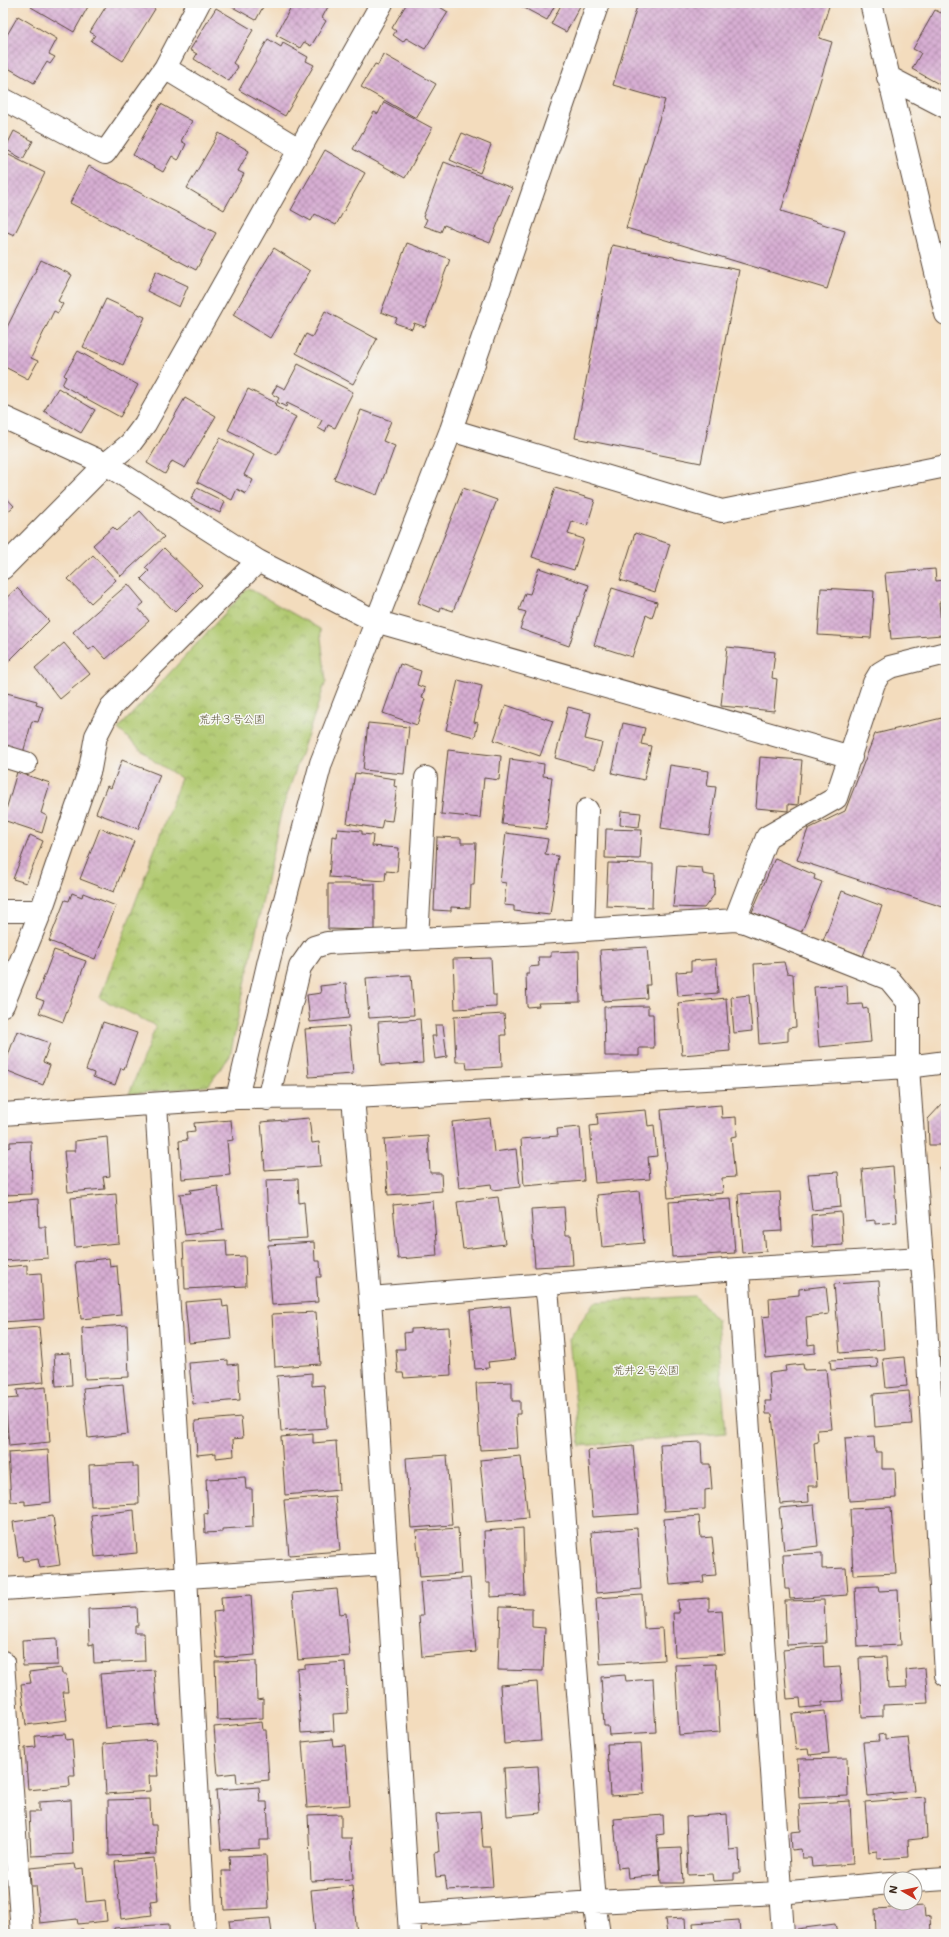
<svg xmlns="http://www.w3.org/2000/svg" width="949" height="1937" viewBox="0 0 949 1937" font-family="Mali,'Klee One',sans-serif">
	<defs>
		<pattern id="park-crowns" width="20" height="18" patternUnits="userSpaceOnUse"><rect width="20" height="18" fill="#b0c96f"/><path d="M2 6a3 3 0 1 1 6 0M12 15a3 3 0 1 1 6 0" fill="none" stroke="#90a35b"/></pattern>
		<pattern id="building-cross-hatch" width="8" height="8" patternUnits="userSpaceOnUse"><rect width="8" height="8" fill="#d7aed3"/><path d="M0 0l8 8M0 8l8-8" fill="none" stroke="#b08eab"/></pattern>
	</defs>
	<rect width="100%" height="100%" fill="#f6f6f2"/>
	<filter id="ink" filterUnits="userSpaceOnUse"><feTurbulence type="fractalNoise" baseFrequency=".025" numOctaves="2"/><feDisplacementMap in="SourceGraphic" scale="8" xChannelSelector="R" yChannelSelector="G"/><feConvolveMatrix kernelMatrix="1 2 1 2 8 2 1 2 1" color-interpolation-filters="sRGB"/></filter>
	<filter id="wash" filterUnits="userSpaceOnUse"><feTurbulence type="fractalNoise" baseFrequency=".012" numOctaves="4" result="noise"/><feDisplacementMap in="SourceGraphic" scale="16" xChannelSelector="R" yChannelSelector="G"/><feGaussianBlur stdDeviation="0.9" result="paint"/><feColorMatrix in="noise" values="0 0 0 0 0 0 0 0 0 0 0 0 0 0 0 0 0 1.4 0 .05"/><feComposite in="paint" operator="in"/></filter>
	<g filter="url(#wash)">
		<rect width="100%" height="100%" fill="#f3dcbd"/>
		<!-- park -->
		<path fill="url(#park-crowns)" stroke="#767a46" d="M248 588 320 629 326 681 281 813 230 1056 208 1086 129 1094 156 1026 100 998 181 778 154 761 118 729Z
			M695 1296 717 1320 726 1433 580 1446 569 1339 594 1302Z"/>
		<g id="blocks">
			<!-- building -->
			<path fill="url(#building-cross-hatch)" d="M33 3H90L74 32 31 7Z
				M108 3H145L155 9 123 61 91 41 95 35 90 32Z
				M225 3H265L256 20Z
				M293 3H330L322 18 326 21 311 46 304 42 300 48 276 35Z
				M407 3H433L448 12 425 49 406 38 403 42 393 35 396 31 392 28Z
				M515 3H556L547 20Z
				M562 3H575L580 6 566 32 551 24Z
				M638 3H705L712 5 713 3H830L819 38 832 42 781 211 845 231 827 289 626 228 665 100 613 85Z
				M945 7 946 8V88L912 69 921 53 913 49 935 10 941 13Z
				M216 8 253 30 233 63 238 67 229 81 194 59 197 54 190 50Z
				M18 16 57 39 49 54 55 57 50 64 47 62 34 83 3 65V42Z
				M268 39 281 47 283 43 308 57 306 61 314 65 285 116 239 90Z
				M383 54 436 84 416 118 361 87 375 64 378 65Z
				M384 102 432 128 405 178 353 149 374 112 378 114Z
				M161 104 192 121 181 141 186 144 179 159 178 160 172 156 163 172 133 155Z
				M14 131 33 141 23 159 5 149Z
				M219 133 249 151 238 171 244 174 224 210 187 188Z
				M462 133 491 145 480 173 450 160Z
				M325 150 365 173 336 225 315 214 311 221 291 210Z
				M5 153 45 173 14 235 3 230V158Z
				M444 162 512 188 490 243 444 225 441 232 424 226 427 219 423 217Z
				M89 166 216 233 196 270 70 203Z
				M407 243 450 259 425 327 414 323 412 329 395 323 397 318 381 312Z
				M612 245 739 270 701 463 575 438Z
				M274 248 310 271 270 338 233 315Z
				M41 260 72 275 58 301 63 304 58 313 54 311 31 358 38 361 28 379 3 366V335Z
				M156 271 188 286 179 307 147 291Z
				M106 299 145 317 123 365 83 347Z
				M325 311 377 339 353 384 296 353 306 334 312 337Z
				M78 351 138 385 120 417 62 385 66 377 64 375Z
				M298 364 353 392 335 428 328 425 325 432 318 428 322 420 287 403 286 407 277 402 279 398 272 394 277 385 285 389Z
				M58 388 95 410 81 433 44 411Z
				M248 389 276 403 275 406 296 417 277 455 228 430Z
				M185 398 216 416 185 468 172 461 165 474 147 463Z
				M361 410 391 421 383 441 395 446 377 495 334 479Z
				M220 438 254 455 244 475 253 480 246 494 237 489 232 500 197 482Z
				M197 488 225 502 220 513 191 499Z
				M463 488 497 500 453 611 441 607 440 612 418 603Z
				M555 488 595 500 587 526 572 521 568 534 584 539 574 570 532 557Z
				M3 494 14 506 3 516Z
				M140 511 164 537 121 576 93 545 113 527 117 531Z
				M635 533 670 544 655 592 620 580Z
				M164 548 202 585 175 612 141 579 149 571 145 568Z
				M93 555 116 580 91 603 68 579Z
				M539 568 589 585 569 646 520 629 526 612 519 610 525 593 530 594Z
				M935 569 936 581 945 580 946 602H939L942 635 891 639 885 573Z
				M128 584 144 603 138 608 149 621 106 659 94 646 89 650 73 632Z
				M17 588 49 621 3 667V601Z
				M612 588 657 602 652 618 646 615 632 657 594 645Z
				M821 588 874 591 871 638 818 635Z
				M64 643 90 674 60 699 35 668Z
				M727 647 775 652 772 678 777 679 774 711 721 706Z
				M400 664 421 671 417 685 425 688 422 698 425 699 417 725 383 713Z
				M458 680 482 686 474 722 478 723 475 737 446 730Z
				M3 692 37 701 36 705 43 707 38 722 32 721 23 753 3 747Z
				M506 705 553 721 540 756 494 740Z
				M568 707 591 713 585 739 602 743 595 769 555 758Z
				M946 717V908L797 860 808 829 845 811 875 734Z
				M368 723 409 727 404 774 363 770Z
				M623 723 645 728 641 744 651 746 644 780 612 773Z
				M448 750 501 756 499 780 484 778 480 818 441 814Z
				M760 757 802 760 798 805 788 804V811L756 808Z
				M510 759 544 764 543 776 552 777 546 829 502 824Z
				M122 760 160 775 138 829 96 813 107 786 111 788Z
				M670 765 709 771 707 786 716 787 709 835 661 828Z
				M17 772 50 783 41 813 47 816 42 833 3 820Z
				M355 773 395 779 394 786 397 787 392 821 383 820 381 829 347 823Z
				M621 811 641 813 639 827 620 825Z
				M100 828 134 841 114 892 80 879Z
				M338 829 362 831V834L373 835 372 846 399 848 397 872 386 871 385 881 329 877 332 836 337 837Z
				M606 829 642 830 640 859 605 858Z
				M506 833 548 839 545 854 558 856 550 915 514 911V906L504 905 506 883 500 882Z
				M30 835 43 841 26 883 13 879Z
				M437 837 461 838V843H476L474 885H471L470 908 451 907V911L434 910Z
				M775 858 815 875 814 879 822 882 801 933 752 912Z
				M608 863 653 864 652 908 606 906Z
				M677 866 702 868 703 874 715 876 714 895 704 908 673 907Z
				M328 884H375V930L328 929Z
				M842 891 882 906 863 956 823 941Z
				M72 893 82 897 83 893 116 906 95 959 49 941 65 900 69 901Z
				M647 947 650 985H646L647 998 603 1001 600 950Z
				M54 950 86 961 63 1022 39 1013 44 1001 36 998Z
				M579 951 580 1002 538 1003 539 1006 527 1007 526 974H529V967L539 966 538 957H551V952Z
				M491 958 493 995H496V1007L455 1009 453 959Z
				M716 959 718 993 678 996 676 972 691 971V961Z
				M784 962 787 973 793 974 796 1027 788 1028V1041L759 1044 754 964Z
				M411 975 414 1015 369 1018 366 978Z
				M346 983 349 1018 310 1022 307 995 321 993 320 986Z
				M847 985 848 1005 862 1004 863 1009 868 1008 871 1042 819 1047 814 987Z
				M749 995 752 1031 734 1033 731 997Z
				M726 998 730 1051 682 1055 678 1003Z
				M648 1006V1014H653L654 1048H639V1056H605L604 1007Z
				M504 1014 506 1035H501L502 1067 467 1069 466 1062H456L454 1017Z
				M420 1019 423 1063 381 1066 378 1022Z
				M103 1022 137 1033 124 1069 121 1068 115 1085 93 1077 94 1073 86 1070Z
				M435 1025H443L447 1057 435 1059 432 1036H436Z
				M349 1026 353 1074 309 1077 305 1029Z
				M17 1031 50 1043 43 1062 50 1065 43 1085 3 1069Z
				M946 1102V1145H929L928 1119 943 1103Z
				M721 1105 722 1118 736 1117 737 1136 731 1137 735 1177 722 1178 723 1193 668 1198 661 1110Z
				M646 1110 648 1126 654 1125 657 1156 648 1157 650 1179 595 1183 590 1126 598 1125 597 1114Z
				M309 1118 312 1143 319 1142 321 1166 265 1170 261 1122Z
				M490 1118 494 1152 516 1149 520 1187 492 1190 491 1184 459 1188 452 1122Z
				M231 1120 233 1140 227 1141 230 1175 182 1179 179 1141 187 1140 186 1132 195 1131 194 1123Z
				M580 1127 584 1181 524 1186 521 1139 558 1136 557 1129Z
				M428 1136 430 1173H441L442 1191 388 1195 384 1139Z
				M107 1137 110 1176 103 1177 105 1189 68 1192 64 1151H75V1141Z
				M31 1141 32 1194 3 1195 4 1148 10 1147V1142Z
				M893 1166 897 1222 875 1224V1220L866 1221 862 1169Z
				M946 1166V1213H944L940 1167Z
				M838 1172 841 1207 812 1210 808 1174Z
				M298 1179 299 1203 304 1202 307 1238 269 1240 266 1180Z
				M218 1186 223 1230 185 1235 180 1194 191 1193 190 1190Z
				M639 1191 644 1243 602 1247 597 1195Z
				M780 1192 782 1231 764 1232 766 1251 742 1253 738 1194Z
				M116 1194 119 1243 75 1247 71 1198Z
				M498 1197 505 1244 463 1249 457 1202Z
				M731 1198 735 1253 672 1257 669 1202Z
				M38 1199 39 1227H46L48 1258 3 1261V1202Z
				M433 1201 437 1256 398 1259 393 1205Z
				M564 1207 566 1235H571L573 1265 535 1267 531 1209Z
				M841 1212 843 1245 813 1247 811 1215Z
				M226 1240 227 1257 245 1256 246 1286 185 1289 183 1242Z
				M314 1242 315 1261H320L321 1277H316L318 1302 272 1305 268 1245Z
				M109 1258 110 1267 117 1266 121 1315 81 1319 75 1262Z
				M27 1265V1274L41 1273 44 1319 3 1322V1267Z
				M879 1281 884 1349 840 1353 834 1284Z
				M826 1286 829 1314 806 1317 808 1345 815 1344V1353L766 1358 762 1317 770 1316 769 1298 799 1295V1289Z
				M222 1299 223 1307 228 1306 231 1339 189 1343 185 1302Z
				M510 1306 515 1359 488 1362 489 1368 475 1369 470 1310Z
				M316 1312 320 1364 275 1367 272 1314Z
				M127 1325 129 1377 85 1379 82 1328Z
				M39 1327 44 1382 3 1386V1330Z
				M449 1327 451 1375 404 1378 403 1373H398L396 1349H405L404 1333 411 1332V1329Z
				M70 1353 72 1385 56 1386 54 1354Z
				M904 1357 907 1386 886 1388 883 1359Z
				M877 1358 878 1367 831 1370 830 1360Z
				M228 1360V1365L238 1364 240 1400 193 1404 189 1363Z
				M803 1364 804 1370 826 1369 832 1429 817 1430 818 1442 814 1443 817 1486H808L809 1502 780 1504 772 1414H766L765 1401H771L769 1373 786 1371 785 1366Z
				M312 1373V1386L324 1385 327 1428 281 1431 277 1376Z
				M512 1382V1401H520V1414H516L518 1448 480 1450 476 1383Z
				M123 1384 128 1434 88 1438 83 1388Z
				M46 1387 50 1442 9 1446 5 1399 18 1398 17 1390Z
				M909 1391 912 1424 875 1427 873 1394Z
				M241 1417 243 1438 233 1439 234 1456 216 1458V1453L197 1455 195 1421Z
				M313 1434V1443L336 1441 339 1490 285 1495 281 1437Z
				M874 1436 875 1452H882V1469H895L896 1498 849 1501 845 1438Z
				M701 1442 702 1464H710L712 1489 705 1490V1509L664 1511 660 1444Z
				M633 1446 639 1514 593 1517 588 1450Z
				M48 1450 51 1502 25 1505V1501L11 1502 8 1453Z
				M447 1455 452 1525 411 1528 406 1458Z
				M521 1456 528 1518 486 1522 480 1460Z
				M133 1463V1467H138L139 1504 91 1506 89 1465Z
				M245 1477 246 1489H252L253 1527 222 1529V1532L205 1533 204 1513 208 1514 206 1479Z
				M335 1496 340 1551 289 1555 284 1500Z
				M814 1505 818 1546 784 1550 779 1508Z
				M891 1507 896 1573 853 1575 850 1509Z
				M134 1510 137 1553 95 1557 91 1515Z
				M53 1516 60 1565 40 1568 38 1559 24 1561 23 1556 18 1557 13 1522Z
				M699 1516 701 1538 712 1537 716 1575 703 1576 704 1582 670 1585 664 1519Z
				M458 1528 461 1574 420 1577 416 1531Z
				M523 1528 525 1595 490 1597V1583H486L484 1531Z
				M637 1528 641 1589 596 1593 591 1532Z
				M822 1553V1569L846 1568 848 1595 790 1599 789 1589H785L783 1555Z
				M470 1578 476 1652 422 1657 419 1616H423L420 1582Z
				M878 1586 879 1591 898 1590 901 1645 858 1647 855 1587Z
				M337 1589 340 1614 346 1613 350 1656 298 1660 292 1593Z
				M251 1595 255 1655 217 1658 213 1612 222 1611 221 1597Z
				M642 1595 644 1629 662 1628 664 1660 600 1664 596 1598Z
				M709 1598V1611L722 1610 725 1654 675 1657 673 1613H679L678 1600Z
				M824 1600 826 1643 787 1645 785 1601Z
				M137 1607 138 1626H135V1633H144L145 1661 94 1663 93 1644 89 1645 88 1609Z
				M500 1607 532 1608V1627L545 1628 543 1671 498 1670Z
				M57 1638 58 1665 23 1666 22 1640Z
				M823 1646 824 1668 840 1667 843 1701 822 1702V1706L801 1708 800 1698 787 1699 783 1650Z
				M886 1657 888 1688 907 1687 906 1670 925 1668 928 1703 883 1705V1716L862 1717 859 1658Z
				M256 1661 257 1700 263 1699V1718L217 1720 215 1662Z
				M345 1662 348 1713 333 1714 334 1731 301 1733 297 1669 305 1668V1665Z
				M716 1664 720 1732 679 1735 675 1665Z
				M61 1668 62 1674H66L68 1692H63L67 1720 26 1725 21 1684 31 1683 29 1672Z
				M154 1670 158 1724 105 1728 100 1674Z
				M625 1675 626 1681 653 1679 656 1732 609 1735 608 1726H604L601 1677Z
				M537 1682 541 1741 504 1744 500 1685Z
				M825 1711 829 1753 809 1755 808 1749 796 1750 792 1714Z
				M262 1722 263 1730H266L269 1780 237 1783 236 1773 218 1775 214 1727Z
				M65 1734 66 1740 72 1739 75 1776H69L70 1786 28 1790 25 1748 36 1747 35 1736Z
				M885 1734V1739L908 1737 914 1791 868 1796 863 1742 879 1741 878 1735Z
				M332 1739 333 1746 345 1745 350 1805 307 1808 302 1742Z
				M155 1740 158 1776H149L150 1791 106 1794 103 1744Z
				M641 1743 644 1794 610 1796 607 1744Z
				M847 1758 848 1796 799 1798 797 1759Z
				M538 1766 541 1813 507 1816 504 1768Z
				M259 1787 260 1802H267L269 1840H260V1848L221 1850 216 1790Z
				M925 1797 927 1838 908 1840 909 1857 877 1859V1851L869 1852 865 1802Z
				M150 1799 151 1825H156L157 1854 109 1856 108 1800Z
				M71 1800 73 1854 31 1856 29 1812H39V1802Z
				M850 1801 853 1864 812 1867 811 1858H802L801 1849 792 1850 791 1832 801 1831 799 1804Z
				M480 1811 483 1847H490L493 1887 447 1890 445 1876 436 1877 434 1853 439 1852 436 1814Z
				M341 1814V1838H351L353 1879 311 1881 308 1815Z
				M727 1814 729 1850 739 1849 740 1873H734V1880L713 1881 712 1874 688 1875 686 1817Z
				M663 1815 664 1834 657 1835 660 1875 628 1878 627 1867 618 1868 614 1819Z
				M681 1848 683 1883H661L659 1849Z
				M266 1855 269 1908 224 1910 222 1871H230L229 1856Z
				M154 1858 158 1900 150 1901 152 1915 121 1919 115 1862Z
				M75 1864 76 1869 83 1868 86 1902 105 1900 107 1921 78 1924 77 1919 40 1923 36 1886H31L30 1868Z
				M352 1886 357 1934H315L311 1890Z
				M924 1906 925 1917 930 1916 931 1934H876L875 1909Z
				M270 1918 272 1934H231L229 1921Z
				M685 1918 686 1934H667L665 1919Z
				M739 1920 740 1934H694L693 1923Z
				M169 1924V1934H114V1928Z
				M835 1924 837 1934H798L797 1929Z
				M83 1929V1934H41V1933Z"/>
		</g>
	</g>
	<g filter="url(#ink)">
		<use href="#blocks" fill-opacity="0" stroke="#574536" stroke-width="1"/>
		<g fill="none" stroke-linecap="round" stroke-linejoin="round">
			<!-- minor casing -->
			<g stroke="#574536" stroke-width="24">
				<path id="minor" d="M871 3 946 314
					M165 68 300 150
					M888 77 946 107
					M3 99 105 153 165 68 199 3
					M3 417 106 464 258 561 375 621 851 757
					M451 430 722 511 946 466
					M3 568 106 464 130 444 145 424 382 3
					M3 756 26 763
					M3 911H41
					M735 920 767 837 836 798 874 683 880 673 890 667 946 653
					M583 930 587 810
					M417 939 426 778
					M3 1005 41 911 90 769 96 736 111 707 258 561
					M353 1097 370 1298 410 1934
					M237 1098 269 960 321 763 451 430 598 3
					M268 1099 300 967 314 947 327 943 524 934 735 920 745 922 889 979 908 1002V1067L924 1288 946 1675
					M156 1104 186 1576 205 1934
					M3 1114 237 1098 353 1097 745 1077 908 1067 946 1062
					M738 1269 783 1934
					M545 1283 548 1300 594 1902 599 1934
					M370 1298 738 1269 922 1258
					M3 1589 387 1564
					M3 1662 22 1934
					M915 1881 946 1879
					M409 1915 594 1902 779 1893 891 1883"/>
			</g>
			<!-- minor -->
			<use href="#minor" stroke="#fff" stroke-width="22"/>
		</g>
	</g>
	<g text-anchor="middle" stroke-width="3" stroke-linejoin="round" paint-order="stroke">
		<!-- park labels -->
		<g font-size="11" fill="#585232" stroke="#f6f6f2">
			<text x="232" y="723">荒井３号公園</text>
			<text x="646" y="1374">荒井２号公園</text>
		</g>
	</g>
	<!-- margin -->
	<rect width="949" height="1937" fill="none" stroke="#f6f6f2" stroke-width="16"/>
	<!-- north arrow -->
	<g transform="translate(903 1891) rotate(279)"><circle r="19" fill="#f6f6f2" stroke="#aba49d"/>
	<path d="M0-3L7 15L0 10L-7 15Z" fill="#c8321e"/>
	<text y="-6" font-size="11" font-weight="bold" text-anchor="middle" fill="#3b2a1e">N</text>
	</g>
</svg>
